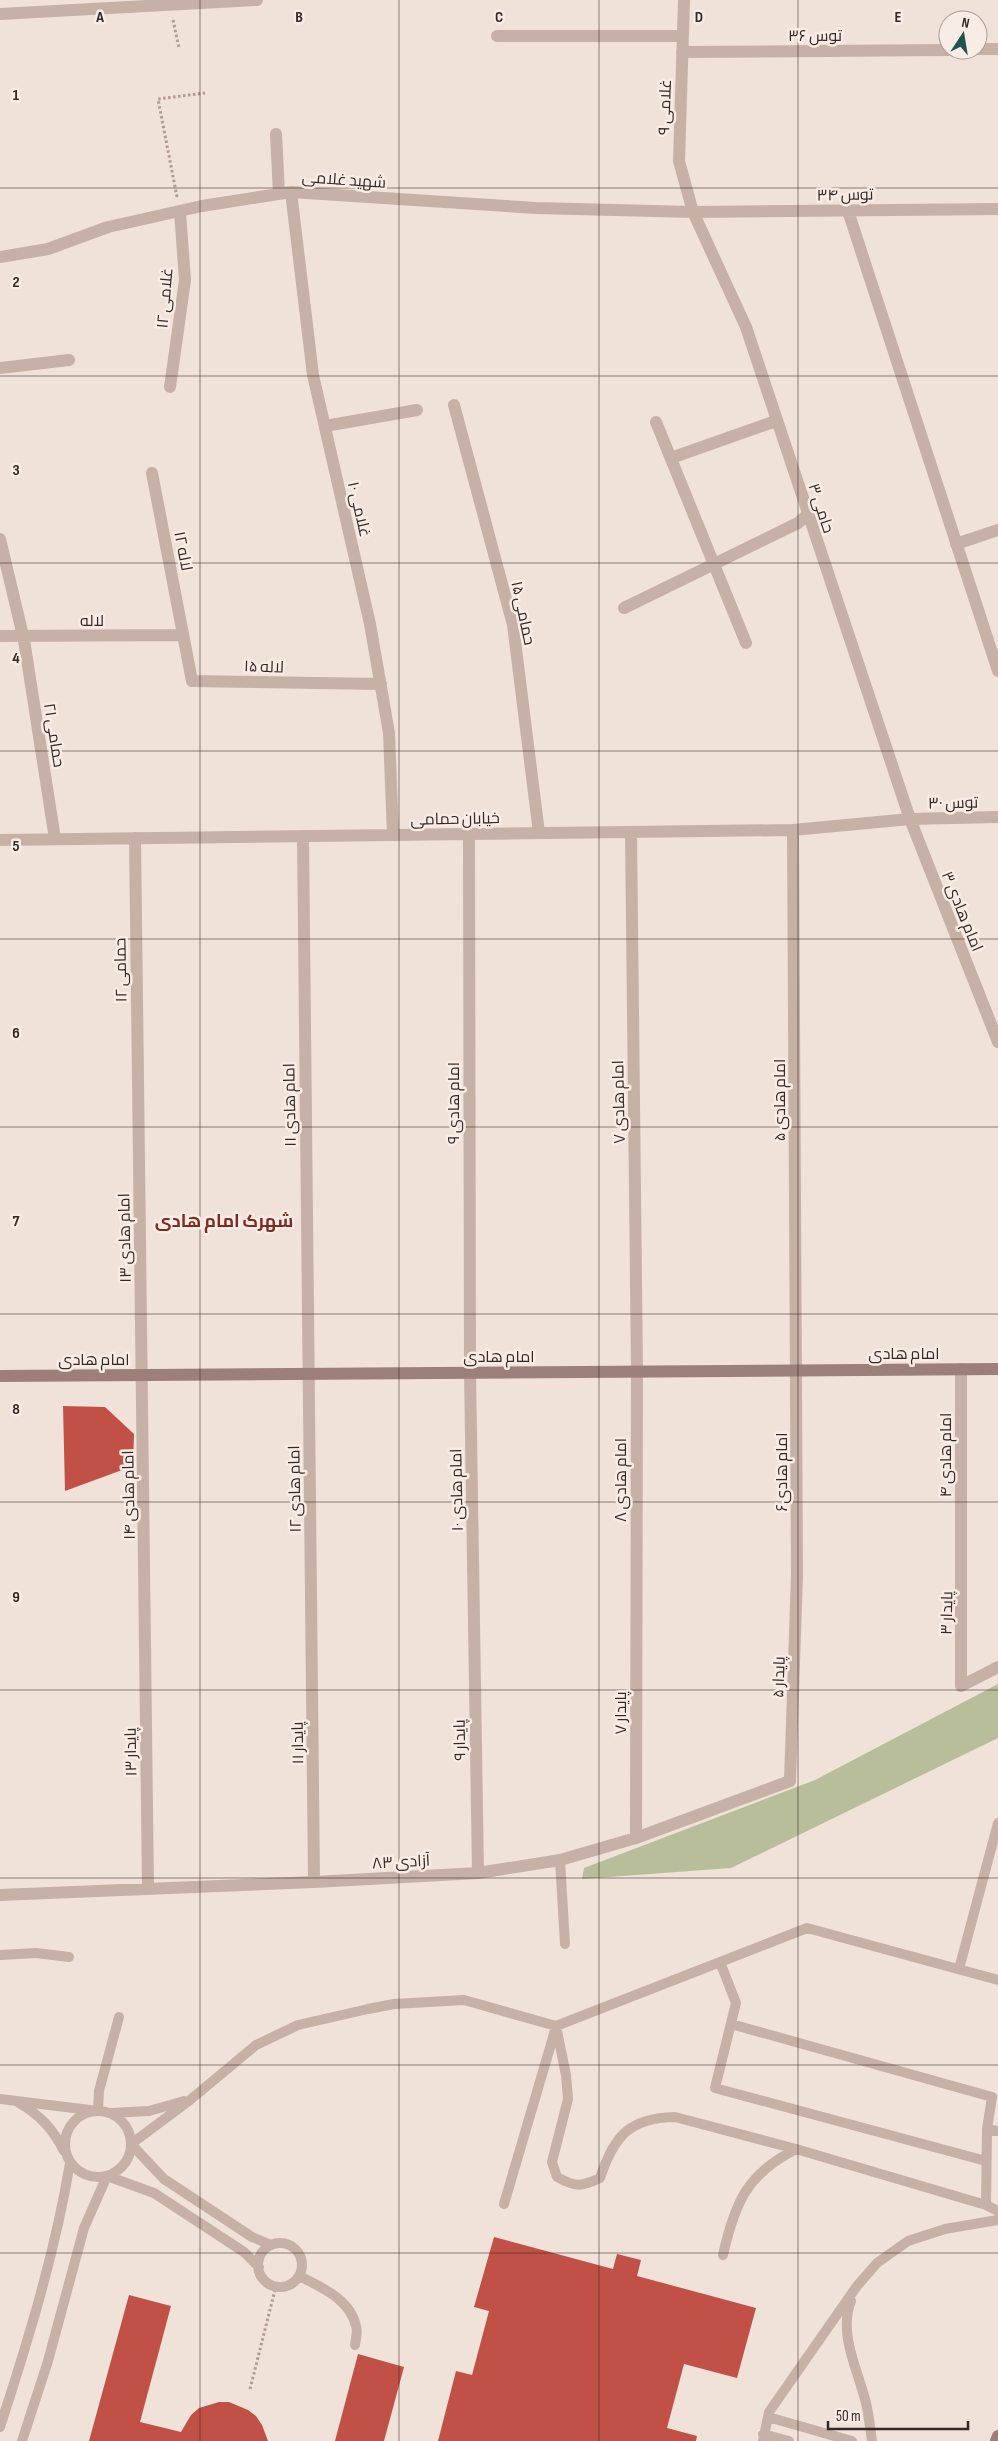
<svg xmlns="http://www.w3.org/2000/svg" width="998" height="2441" viewBox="0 0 998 2441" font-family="'Sofia Sans Condensed',Cairo,sans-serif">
	<rect width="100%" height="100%" fill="#f0e2d9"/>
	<!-- green -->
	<path fill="#b8be9a" d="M998 1684V1738L731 1868 582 1879 584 1868 815 1780Z"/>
	<!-- building -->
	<path fill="#c15147" d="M63 1406 105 1407 134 1434 133 1466 65 1491Z
		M494 2237 613 2269 617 2254 641 2260 637 2276 756 2308 737 2378 684 2364 667 2428 697 2436 696 2441H438L456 2371 472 2375 489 2311 474 2307Z
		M129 2295 171 2306 140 2422 181 2432 191 2415 199 2408 219 2402H229L248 2410 256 2416 262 2425 268 2441H89Z
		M358 2354 404 2367 384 2441H335Z"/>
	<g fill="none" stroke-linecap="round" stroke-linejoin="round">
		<!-- path -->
		<path stroke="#b39a90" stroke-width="3" stroke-dasharray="2.5 2.5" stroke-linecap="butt" d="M173 20 179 48
			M177 197 158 99 205 93
			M250 2389 276 2286"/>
		<!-- lane -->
		<path stroke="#c7b0a6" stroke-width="10" d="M560 1860 565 1944
			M0 1955 36 1953 69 1957
			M720 1962 736 2003 715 2088 986 2161
			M959 1969 998 1823
			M731 2024 992 2097 987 2129
			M556 2026 566 2075 568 2099 552 2162 557 2177C575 2187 581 2187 600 2178 614 2136 629 2118 675 2117L796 2149 986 2205 998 2211
			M0 2099 98 2111 99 2091 119 2017
			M19 2103C40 2115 53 2129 64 2151
			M65 2144a33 33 0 1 1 66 0a33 33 0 1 1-66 0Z
			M110 2113 149 2111 184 2101
			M504 2204 556 2027
			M986 2205 987 2129 998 2131
			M258 2265a22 22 0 1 1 44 0a22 22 0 1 1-44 0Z
			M271 2245 252 2237 164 2179 131 2144 190 2100 256 2045 298 2025 368 2009 394 2004 464 2000 556 2026 807 1928 998 1980
			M723 2255C735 2202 747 2174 796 2149
			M299 2276C321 2287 350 2299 356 2326 358 2331 356 2339 355 2345
			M851 2301C838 2334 858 2370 866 2403 869 2415 870 2428 872 2441
			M768 2417 852 2441
			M0 2427C28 2341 55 2253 70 2163
			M763 2434 789 2441
			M22 2441 48 2361 84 2228 107 2176 154 2193 244 2252 259 2267
			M763 2441 769 2412 857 2286 877 2263 908 2241 945 2229 998 2220"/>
		<!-- street -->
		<path stroke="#c7b0a6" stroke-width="12" d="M684 0 679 161 693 212 746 327 910 819 998 1042
			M0 14 257 0
			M497 36H683
			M978 49H998
			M682 52 948 50
			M276 134 279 193
			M291 192 313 375 370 624 389 733 393 835
			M848 211 998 671
			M0 257 48 249 108 227 202 206 291 192 536 208 693 212 998 209
			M0 368 69 360
			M170 387 185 280 180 212
			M454 405 513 625 539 833
			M656 422 746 643
			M325 426 417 410
			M671 458 776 421
			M152 473 192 681 381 684
			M0 539 24 640 55 839
			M956 544 998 530
			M624 608 798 523 807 515
			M0 636 183 635
			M631 832 637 1371 636 1838
			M469 834 470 1372 478 1873
			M303 836 314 1882
			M135 838 148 1889
			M0 840 793 830 910 819 998 817
			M961 1369V1686L998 1667
			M0 1895 314 1882 478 1873 560 1860 636 1838 790 1781 797 1575 793 830"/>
		<!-- secondary -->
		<path stroke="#9b7f78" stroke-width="12" d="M0 1376 998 1369
			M996 2441 998 2436"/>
	</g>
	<!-- grid -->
	<path fill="none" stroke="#342927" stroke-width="1" stroke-opacity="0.55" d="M200 0V2441M399 0V2441M599 0V2441M798 0V2441M0 188H998M0 376H998M0 563H998M0 751H998M0 939H998M0 1127H998M0 1314H998M0 1502H998M0 1690H998M0 1878H998M0 2065H998M0 2253H998"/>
	<g text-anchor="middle" stroke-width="5" stroke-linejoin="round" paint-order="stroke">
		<!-- street labels -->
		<g font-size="16" fill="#342927" stroke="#f8ece5">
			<text x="815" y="41">توس ۳۶</text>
			<text transform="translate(664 107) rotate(-88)" y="6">غلامی ۹</text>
			<text transform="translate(344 179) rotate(4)" y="6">شهید غلامی</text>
			<text transform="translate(845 194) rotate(-1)" y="6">توس ۳۴</text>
			<text transform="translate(164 298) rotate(-85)" y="6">غلامی ۱۲</text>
			<text transform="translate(822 508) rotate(72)" y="6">حامی ۳</text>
			<text transform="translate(360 509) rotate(77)" y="6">غلامی ۱۰</text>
			<text transform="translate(184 551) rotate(79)" y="6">لاله ۱۲</text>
			<text transform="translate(524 613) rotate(78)" y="6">حمامی ۱۵</text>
			<text x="92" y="626">لاله</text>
			<text transform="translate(264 666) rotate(2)" y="6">لاله ۱۵</text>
			<text transform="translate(55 735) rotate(81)" y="6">حمامی ۲۱</text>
			<text transform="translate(953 802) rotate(-1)" y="6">توس ۳۰</text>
			<text transform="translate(455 818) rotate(-1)" y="6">خیابان حمامی</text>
			<text transform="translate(963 911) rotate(68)" y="6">امام هادی ۳</text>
			<text transform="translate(120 970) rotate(-91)" y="6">حمامی ۱۲</text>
			<text transform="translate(779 1100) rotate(-90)" y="6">امام هادی ۵</text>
			<text transform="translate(618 1102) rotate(-91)" y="6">امام هادی ۷</text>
			<text transform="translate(453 1103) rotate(-90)" y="6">امام هادی ۹</text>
			<text transform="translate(289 1105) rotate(-91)" y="6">امام هادی ۱۱</text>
			<text transform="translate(124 1238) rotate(-91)" y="6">امام هادی ۱۳</text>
			<text x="904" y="1359">امام هادی</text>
			<text x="499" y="1362">امام هادی</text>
			<text x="94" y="1365">امام هادی</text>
			<text transform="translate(945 1455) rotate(-90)" y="6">امام هادی ۴</text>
			<text transform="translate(781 1472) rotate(-90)" y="6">امام هادی۶</text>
			<text transform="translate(620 1480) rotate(-90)" y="6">امام هادی ۸</text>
			<text transform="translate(294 1489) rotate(-91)" y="6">امام هادی ۱۲</text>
			<text transform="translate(456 1490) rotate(-91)" y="6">امام هادی ۱۰</text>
			<text transform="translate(128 1495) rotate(-91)" y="6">امام هادی ۱۴</text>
			<text transform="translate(946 1613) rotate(-89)" y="6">پایدار ۳</text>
			<text transform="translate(778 1677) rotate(-88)" y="6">پایدار ۵</text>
			<text transform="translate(620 1713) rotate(-90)" y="6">پایدار ۷</text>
			<text transform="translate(459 1740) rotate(-91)" y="6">پایدار ۹</text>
			<text transform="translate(297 1743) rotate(-91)" y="6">پایدار ۱۱</text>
			<text transform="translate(130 1752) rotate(-91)" y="6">پایدار ۱۳</text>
			<text transform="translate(401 1861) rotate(-3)" y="6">آزادی ۸۳</text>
		</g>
		<!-- neighbourhood labels -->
		<g font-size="18" font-weight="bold" fill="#7f2a23" stroke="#f8ece5">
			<text x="224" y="1227">شهرک امام هادی</text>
		</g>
	</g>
	<g font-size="16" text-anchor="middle" font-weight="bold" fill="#342927" stroke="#f8ece5" stroke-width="5" stroke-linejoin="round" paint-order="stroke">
		<text x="100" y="22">A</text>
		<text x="299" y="22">B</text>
		<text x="499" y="22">C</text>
		<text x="699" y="22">D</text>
		<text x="898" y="22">E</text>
		<text x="16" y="100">1</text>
		<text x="16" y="287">2</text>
		<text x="16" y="475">3</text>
		<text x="16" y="663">4</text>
		<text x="16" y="851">5</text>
		<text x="16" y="1038">6</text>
		<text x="16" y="1226">7</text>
		<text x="16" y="1414">8</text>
		<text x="16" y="1602">9</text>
	</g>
	<!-- north arrow -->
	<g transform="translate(963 35) rotate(12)"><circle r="24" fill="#f8ece5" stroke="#aa9e99"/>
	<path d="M0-4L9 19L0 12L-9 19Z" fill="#1e534e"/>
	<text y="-8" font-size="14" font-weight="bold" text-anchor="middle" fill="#342927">N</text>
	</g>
	<!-- scale -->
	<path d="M828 2421v8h140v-8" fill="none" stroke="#342927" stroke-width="2.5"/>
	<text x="836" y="2421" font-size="15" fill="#342927" stroke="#f8ece5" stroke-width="4" paint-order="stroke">50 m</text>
</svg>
